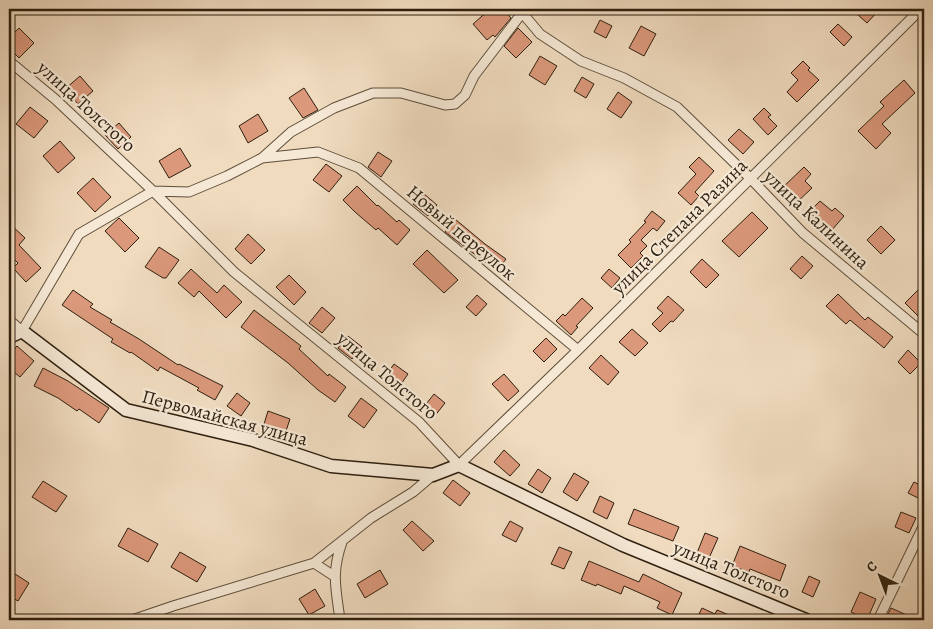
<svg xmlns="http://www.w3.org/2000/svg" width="933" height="629" viewBox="0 0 933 629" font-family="Alegreya,serif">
	<rect width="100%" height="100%" fill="#f0dbbf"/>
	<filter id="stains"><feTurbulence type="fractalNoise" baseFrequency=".004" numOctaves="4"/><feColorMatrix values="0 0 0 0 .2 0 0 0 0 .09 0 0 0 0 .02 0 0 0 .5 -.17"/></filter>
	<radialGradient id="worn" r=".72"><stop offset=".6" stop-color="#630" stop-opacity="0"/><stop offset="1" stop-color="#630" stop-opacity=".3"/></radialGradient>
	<!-- building -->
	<path fill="#db987b" stroke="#2d1f0e" d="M490 9H503L511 18 495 37 493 35 487 40 473 24Z
		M863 9H880L867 23 858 15Z
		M600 20 612 26 606 38 594 32Z
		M838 24 852 37 844 46 830 32Z
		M641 26 656 34 644 56 629 48Z
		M19 28 34 43 19 58 9 48V38Z
		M518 28 532 42 516 58 504 46Z
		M540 56 557 66 545 85 529 75Z
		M803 61 810 68 808 70 819 80 797 102 787 92 798 80 791 73Z
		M80 76 93 91 78 104 65 89Z
		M582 77 594 84 586 98 574 91Z
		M904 80 915 93 882 124 891 133 876 149 858 131 884 106 880 102Z
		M304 88 318 110 303 118 289 98Z
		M618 92 632 102 621 118 607 109Z
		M30 107 48 121 34 138 16 124Z
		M764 108 771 115 768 117 777 126 768 135 753 119Z
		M258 114 268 131 248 143 239 126Z
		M119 123 131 137 118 149 105 135Z
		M739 129 754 142 743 154 728 140Z
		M60 141 75 158 58 173 43 156Z
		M180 148 191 166 169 178 159 161Z
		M378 152 392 161 381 177 368 167Z
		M699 157 714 171 695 192 699 196 691 205 678 193 696 174 689 167Z
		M326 164 342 176 329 192 313 180Z
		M804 167 811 174 805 181 812 188 794 205 780 190Z
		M93 178 111 197 95 212 77 193Z
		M357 186 377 206 378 205 397 222 399 220 410 230 397 245 378 228 376 230 355 212 343 200Z
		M423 193 437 205 428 216 413 204Z
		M820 201 832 211 835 208 844 216 831 231 809 212Z
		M652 211 665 221 657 231 653 228 641 240 647 246 640 253 643 256 631 268 618 255 631 242 629 240 646 222 644 221Z
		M752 212 768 228 739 257 722 241Z
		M119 218 139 238 125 252 105 231Z
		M455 219 485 244 506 259 497 271 445 232Z
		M9 223 25 238 19 245 41 268 26 282 13 268 18 263 9 254Z
		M881 226 895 240 881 254 867 240Z
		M248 234 265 250 251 264 235 249Z
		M159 247 179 260 166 278H163L145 267Z
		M427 250 458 280 444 293 413 264Z
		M802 256 813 266 801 279 790 269Z
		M702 259 719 275 706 288 690 272Z
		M191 269 217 293 224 285 242 302 226 318 199 291 194 297 178 283Z
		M609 269 620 278 612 288 601 278Z
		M289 275 306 292 294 305 276 287Z
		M920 288 924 293V313L920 318 905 303Z
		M73 290 93 304 90 307 112 320 110 322 139 339 178 365 179 364 223 386 215 400 197 390 199 388 160 367 158 371 131 352 130 353 111 342 113 339 62 305Z
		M838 294 865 320 868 317 893 337 884 348 850 320 846 324 826 306Z
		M477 295 487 304 476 316 466 307Z
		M668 296 684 310 673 322 671 321 660 332 652 324 663 313 657 308Z
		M582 298 593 308 576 326 578 327 571 335 556 321 563 314 565 316Z
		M322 307 335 318 322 333 309 323Z
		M254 310 301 346 299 349 328 376 329 374 346 387 335 402 318 390 288 363 241 327Z
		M632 329 648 343 635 356 619 342Z
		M348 336 362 347 352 359 338 348Z
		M546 338 557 349 544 362 533 351Z
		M17 346 34 361 20 377 9 368V355Z
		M908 350 921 363 910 374 898 362Z
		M601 355 619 372 608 385 589 368Z
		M394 364 408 374 397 390 383 380Z
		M43 368 68 381 109 408 99 423 79 409 77 411 58 398 34 386Z
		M504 374 519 391 508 401 492 384Z
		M237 393 250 403 241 416 227 406Z
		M434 394 445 403 434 417 423 408Z
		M361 398 377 410 364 428 348 416Z
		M268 411 290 419 286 431 264 424Z
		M504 450 520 465 510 476 494 462Z
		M538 469 551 478 542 493 528 484Z
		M574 473 589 482 577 501 563 492Z
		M453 480 470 493 460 506 443 493Z
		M43 481 67 496 56 512 32 497Z
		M914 482 924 487V501L908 493Z
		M600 496 614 503 607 519 593 512Z
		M634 509 679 527 673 541 628 524Z
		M901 512 916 518 909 533 895 527Z
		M412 521 434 541 423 551 403 530Z
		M510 521 523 528 516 542 502 535Z
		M128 528 158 544 148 562 118 546Z
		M705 533 718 538 709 558 697 553Z
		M740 546 786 565 780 581 750 569 749 572 732 566Z
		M559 547 572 552 564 569 551 564Z
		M180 552 206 567 197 582 171 567Z
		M589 561 639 582 643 574 682 593 672 615 657 608 660 602 624 586 621 594 597 584 596 586 581 580Z
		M9 570 29 583 18 601 9 596Z
		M380 570 388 584 365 598 357 584Z
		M809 576 820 581 813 597 802 592Z
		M315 589 325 606 309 615 299 599Z
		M860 592 876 599 867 620 851 612Z
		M702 608 715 614 717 610 741 620H696Z
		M891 608 918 620H885Z"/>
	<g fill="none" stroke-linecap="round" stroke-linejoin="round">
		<!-- street casing -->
		<g stroke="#5e4e3a" stroke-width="11">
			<path id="street" d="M519 9 540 34 581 61 624 78 677 107 750 178 803 233 924 334
				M9 61 55 99 153 191 234 272 419 422 459 465 578 350 921 9
				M262 158 291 132 334 108 373 93H401L445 105 455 104 465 95 474 76 522 13
				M9 320 22 331 79 234 153 191 189 192 227 176 262 158 318 152 359 168 578 350
				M314 563 334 576
				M132 620 173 606 314 563 371 518 413 492 433 475
				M340 620C336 588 331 574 342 542
				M878 620 924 525"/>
		</g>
		<!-- secondary casing -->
		<g stroke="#2d1f0e" stroke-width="15">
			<path id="secondary" d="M9 337 22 331 126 410 253 440 331 466 433 475 459 465 623 545 806 620"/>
		</g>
		<!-- street -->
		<use href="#street" stroke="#f5e8d5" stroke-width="9"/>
		<!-- secondary -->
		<use href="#secondary" stroke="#f5e8d5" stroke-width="12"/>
	</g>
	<g text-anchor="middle" stroke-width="4.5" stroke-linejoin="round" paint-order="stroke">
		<!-- street labels -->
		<g font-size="19" fill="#2d1f0e" stroke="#f5e8d5">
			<text transform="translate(87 106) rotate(42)" y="7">улица Толстого</text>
			<text transform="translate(817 219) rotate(43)" y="7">улица Калинина</text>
			<text transform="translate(679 226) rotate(-45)" y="7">улица Степана Разина</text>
			<text transform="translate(462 232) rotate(40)" y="7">Новый переулок</text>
			<text transform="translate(388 375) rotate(40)" y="7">улица Толстого</text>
			<text transform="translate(225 417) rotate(15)" y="7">Первомайская улица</text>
			<text transform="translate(732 569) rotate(22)" y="7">улица Толстого</text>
		</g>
	</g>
	<!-- margin -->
	<rect width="933" height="629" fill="none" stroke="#f0dbbf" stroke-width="30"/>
	<rect x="10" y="10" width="913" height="609" fill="none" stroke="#2d1f0e" stroke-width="2.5"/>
	<rect x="15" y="15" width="903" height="599" fill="none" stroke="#2d1f0e"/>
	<!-- north arrow -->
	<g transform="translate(880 576) rotate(318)" stroke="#f5e8d5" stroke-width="4" paint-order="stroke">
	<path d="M0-4L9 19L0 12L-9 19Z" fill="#2d1f0e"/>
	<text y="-8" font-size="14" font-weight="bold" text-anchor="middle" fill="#2d1f0e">С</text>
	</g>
	<rect width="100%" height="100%" filter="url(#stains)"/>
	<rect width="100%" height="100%" fill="url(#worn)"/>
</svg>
